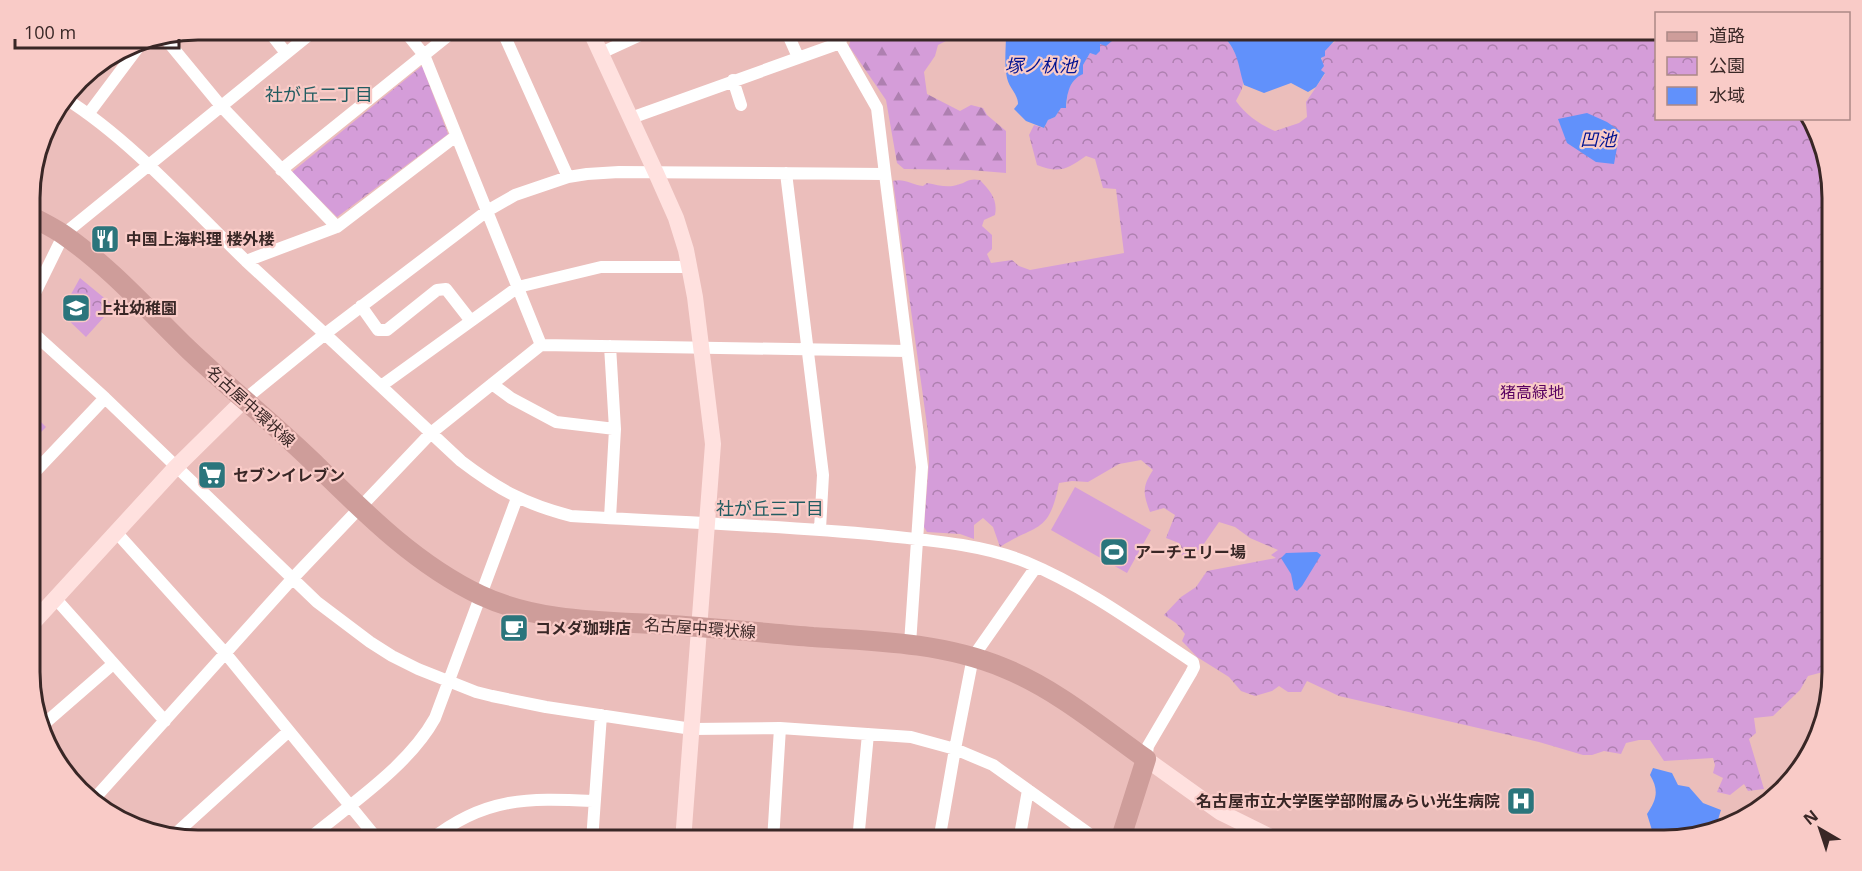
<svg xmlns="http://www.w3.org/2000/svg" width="1862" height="871" viewBox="0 0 1862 871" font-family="'Open Sans','Noto Sans JP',sans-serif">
	<defs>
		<pattern id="forest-firs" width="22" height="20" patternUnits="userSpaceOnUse" patternTransform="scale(1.5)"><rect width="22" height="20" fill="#d59dd9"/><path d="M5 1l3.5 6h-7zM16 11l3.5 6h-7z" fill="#ae80b0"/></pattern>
		<pattern id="park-crowns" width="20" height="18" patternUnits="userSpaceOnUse" patternTransform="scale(1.5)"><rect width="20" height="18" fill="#d59dd9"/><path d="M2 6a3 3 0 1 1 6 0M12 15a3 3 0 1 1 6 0" fill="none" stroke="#ae80b0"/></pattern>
	</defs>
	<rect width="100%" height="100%" fill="#ebbebb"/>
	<!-- forest -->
	<path fill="url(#forest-firs)" d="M853 30H955L950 39 938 45 935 56 924 72 927 94 960 111 971 105 983 108 987 115 1006 131V173L970 170 904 169 897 163 886 100 849 46Z"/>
	<!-- park -->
	<path fill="url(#park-crowns)" d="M1116 30H1212L1223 33V36C1235 48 1242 66 1243 83 1243 89 1238 96 1236 101 1246 115 1259 124 1275 131L1299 123 1307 117 1306 102 1325 74 1321 70C1321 57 1324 48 1336 41L1337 38 1342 37V30H1656V118L1807 119 1831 177 1832 673 1823 672 1808 676 1800 690 1773 716 1754 718 1756 733 1749 739 1764 789 1748 791 1744 784 1730 795 1717 792 1723 778 1713 773 1715 765 1713 758 1664 761 1650 740H1639L1626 743 1621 754 1604 751 1592 755H1583L1539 742 1339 696 1307 681 1301 692H1288L1279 686 1272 691 1255 696 1241 691 1229 677 1197 657 1182 641 1185 634 1176 623 1164 615 1181 597 1196 587 1207 571 1276 558 1271 555 1278 550 1250 538 1235 527 1219 522 1201 548 1183 560 1179 543 1166 538 1175 515 1164 508 1150 512C1143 493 1142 487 1153 470L1141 460 1119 464 1088 482 1072 481 1059 483C1049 535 1037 523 1000 547L993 527 983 518 974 525V539L960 534 927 532 924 527 929 462 928 432 893 181C904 178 912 185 923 186L927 183C937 185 948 188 957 185 968 182 968 178 980 180 990 191 998 199 995 215L984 220 982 226 992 235V249L987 254 991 263 1012 260 1019 266 1030 270 1124 253 1116 189 1103 188 1095 159 1086 156C1067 169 1060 174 1037 165L1029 135 1034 125 1044 128 1048 120 1055 117 1061 108H1066L1068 90 1090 53 1096 54 1100 44 1116 32Z
		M422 66 448 134 337 217 292 172Z
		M80 278 114 306 86 337 62 314 65 305Z"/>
	<!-- garden -->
	<path fill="#d59dd9" d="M31 412 46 427 31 442Z
		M1075 487 1151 530 1127 573 1051 530Z"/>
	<!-- water -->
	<path fill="#6191fb" d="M1009 30H1116V32L1111 36 1112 41 1106 46 1100 44V51L1096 55 1090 53 1083 65V74C1069 80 1067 94 1066 108H1061L1055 117 1048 120 1044 128 1026 121 1014 109 1018 104C1018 94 1009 88 1007 78 1004 64 1006 48 1006 34Z
		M1212 30H1342V37L1337 38 1325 51V56L1321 58 1324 66 1321 70 1325 73 1316 87 1308 92 1291 83 1264 93 1244 85C1238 66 1239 52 1223 36V33Z
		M1587 113 1607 122 1620 131 1614 164 1596 162 1567 143 1558 119Z
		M1317 552 1321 555 1302 586 1297 591 1294 589 1291 574 1281 558 1286 553Z
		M1653 768 1672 773 1678 785 1689 787 1703 803 1721 810 1716 826 1674 841 1655 840 1647 814C1657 799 1659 790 1650 775Z"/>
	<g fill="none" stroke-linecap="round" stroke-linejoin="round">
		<!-- street -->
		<path stroke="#fff" stroke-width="12" d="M268 30 286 53
			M404 30 424 55 541 345
			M502 30 568 177
			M786 30 798 57
			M844 30 840 43 877 108 885 174 619 172 587 174 568 177 515 195 487 211 325 334 461 461C499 490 525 504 571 516 673 522 776 525 879 535 926 540 982 544 1026 562 1088 588 1137 625 1193 662L1194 667 1191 673 1148 746 1146 759
			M164 37 221 106 337 227 246 261 325 334 244 400
			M601 53 651 30
			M733 80 741 105
			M66 99C131 140 191 208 246 261
			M89 113 143 41
			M631 118 840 43
			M281 170 455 30
			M786 173 823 475 820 529
			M885 174 922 467 910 644
			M337 227 456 136
			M31 301 64 234 315 30
			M361 306 378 330H387L437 290 446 289 471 321
			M31 331 105 398 317 602 370 642 392 656 418 669 476 692 492 696 546 707 692 729 780 728 911 737 955 749 993 765 1099 841
			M492 384 511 398 556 422 615 429
			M381 386 518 287 601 267H690
			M31 476 105 398
			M610 518 615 429 610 346
			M116 532 226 654 379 841
			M55 598 165 721
			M44 724 113 664
			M95 798 293 578 431 433 541 345 907 351
			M173 836 289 731
			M306 841C349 805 408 767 435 718L517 498
			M429 841C484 797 527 798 593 801
			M592 841 601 715
			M773 841 780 728
			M858 841 868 734
			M939 841 955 749 973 657 1036 567
			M1019 841 1028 790"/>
		<!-- secondary -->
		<path stroke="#ffe1df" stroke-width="16" d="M590 30 656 173 676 218 686 250 695 297 713 444 683 841
			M31 625 176 467 244 400
			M1146 759 1220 812 1279 841"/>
		<!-- primary -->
		<path stroke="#ce9d9a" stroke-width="20" d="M30 216C42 222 54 228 64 235 110 267 148 310 188 349 229 388 273 423 313 462 364 512 415 564 480 595 539 623 608 621 671 625 718 628 766 633 813 637 878 641 944 643 1004 668 1056 689 1101 727 1146 759L1120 841"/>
	</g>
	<!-- icons -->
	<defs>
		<g id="restaurant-square" transform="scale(1.5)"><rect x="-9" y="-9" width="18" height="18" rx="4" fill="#2b757c" stroke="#f9cbc7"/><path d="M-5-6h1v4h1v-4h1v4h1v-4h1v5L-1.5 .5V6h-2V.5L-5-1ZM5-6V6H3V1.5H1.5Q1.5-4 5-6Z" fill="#fff"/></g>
		<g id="school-square" transform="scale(1.5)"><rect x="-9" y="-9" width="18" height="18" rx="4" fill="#2b757c" stroke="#f9cbc7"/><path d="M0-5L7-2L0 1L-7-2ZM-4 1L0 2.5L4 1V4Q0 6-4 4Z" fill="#fff"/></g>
		<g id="supermarket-square" transform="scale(1.5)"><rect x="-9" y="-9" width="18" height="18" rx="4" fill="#2b757c" stroke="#f9cbc7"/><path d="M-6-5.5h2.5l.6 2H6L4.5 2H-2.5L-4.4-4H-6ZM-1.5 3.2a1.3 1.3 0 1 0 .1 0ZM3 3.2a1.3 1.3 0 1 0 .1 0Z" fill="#fff"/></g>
		<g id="stadium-square" transform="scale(1.5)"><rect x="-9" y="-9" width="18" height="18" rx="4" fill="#2b757c" stroke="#f9cbc7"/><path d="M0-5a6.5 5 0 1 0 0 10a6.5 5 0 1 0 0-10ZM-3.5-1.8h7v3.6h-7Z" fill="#fff"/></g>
		<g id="cafe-square" transform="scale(1.5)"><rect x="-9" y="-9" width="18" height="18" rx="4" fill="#2b757c" stroke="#f9cbc7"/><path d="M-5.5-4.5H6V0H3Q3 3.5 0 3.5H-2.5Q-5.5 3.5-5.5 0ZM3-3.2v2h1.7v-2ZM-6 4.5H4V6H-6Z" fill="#fff"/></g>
		<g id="hospital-square" transform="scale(1.5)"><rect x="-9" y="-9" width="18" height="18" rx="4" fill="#2b757c" stroke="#f9cbc7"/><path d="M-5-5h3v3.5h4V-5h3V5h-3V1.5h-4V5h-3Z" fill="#fff"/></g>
	</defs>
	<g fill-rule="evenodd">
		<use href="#restaurant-square" x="105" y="239"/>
		<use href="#school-square" x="76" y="308"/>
		<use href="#supermarket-square" x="212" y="475"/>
		<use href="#stadium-square" x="1114" y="552"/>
		<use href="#cafe-square" x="514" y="628"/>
		<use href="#hospital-square" x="1521" y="801"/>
	</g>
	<g text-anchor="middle" stroke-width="4.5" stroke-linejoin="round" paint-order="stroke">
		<!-- poi labels -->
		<g font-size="16" font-weight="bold" fill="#392726" stroke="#f9cbc7" text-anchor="start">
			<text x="126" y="245">中国上海料理 楼外楼</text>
			<text x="97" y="314">上社幼稚園</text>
			<text x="233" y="481">セブンイレブン</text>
			<text x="1135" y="558">アーチェリー場</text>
			<text x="535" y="634">コメダ珈琲店</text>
			<text x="1500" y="807" text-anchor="end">名古屋市立大学医学部附属みらい光生病院</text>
		</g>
		<!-- park labels -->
		<g font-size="16" fill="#580060" stroke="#f9cbc7">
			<text x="1532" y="398">猪高緑地</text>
		</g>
		<!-- street labels -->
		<g font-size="16" fill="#392726" stroke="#f9cbc7">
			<text transform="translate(251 406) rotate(42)" y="6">名古屋中環状線</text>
			<text transform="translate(700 628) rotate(4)" y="6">名古屋中環状線</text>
		</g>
		<!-- water labels -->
		<g font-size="18" font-style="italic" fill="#001290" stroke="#f9cbc7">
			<text x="1041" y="72">塚ノ杁池</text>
			<text x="1598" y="146">凹池</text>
		</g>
		<!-- neighbourhood labels -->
		<g font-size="18" fill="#225c61" stroke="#f9cbc7">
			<text x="319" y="101">社が丘二丁目</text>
			<text x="770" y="515">社が丘三丁目</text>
		</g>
	</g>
	<!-- crop -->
	<path d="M0 0H1862V871H0ZM198 40H1664A158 158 0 0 1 1822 198V672A158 158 0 0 1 1664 830H198A158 158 0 0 1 40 672V198A158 158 0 0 1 198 40Z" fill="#f9cbc7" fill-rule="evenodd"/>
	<path fill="none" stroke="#392726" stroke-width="3" d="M198 40H1664A158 158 0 0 1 1822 198V672A158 158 0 0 1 1664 830H198A158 158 0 0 1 40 672V198A158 158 0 0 1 198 40Z"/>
	<!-- legend -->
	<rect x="1655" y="12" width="195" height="108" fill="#f9cbc7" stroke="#ac8987" stroke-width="1.5"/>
	<rect x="1667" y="32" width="30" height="9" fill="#ce9d9a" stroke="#ac8987" stroke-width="1.5"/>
	<text x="1709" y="42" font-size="18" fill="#392726">道路</text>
	<rect x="1667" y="57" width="30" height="18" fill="url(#park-crowns)" stroke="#ac8987" stroke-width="1.5"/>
	<text x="1709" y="72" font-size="18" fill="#392726">公園</text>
	<rect x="1667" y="87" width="30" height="18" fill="#6191fb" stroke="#ac8987" stroke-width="1.5"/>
	<text x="1709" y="102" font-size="18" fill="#392726">水域</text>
	<!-- north arrow -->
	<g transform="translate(1820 829) rotate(321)" stroke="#f9cbc7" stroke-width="4.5" paint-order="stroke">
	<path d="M0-4.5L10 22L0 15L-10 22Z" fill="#392726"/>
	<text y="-9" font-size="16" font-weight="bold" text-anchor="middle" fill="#392726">N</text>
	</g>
	<!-- scale -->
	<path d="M15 39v9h164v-9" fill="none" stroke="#392726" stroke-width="3"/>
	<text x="24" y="39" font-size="18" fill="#392726" stroke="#f9cbc7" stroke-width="4.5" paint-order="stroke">100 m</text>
</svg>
